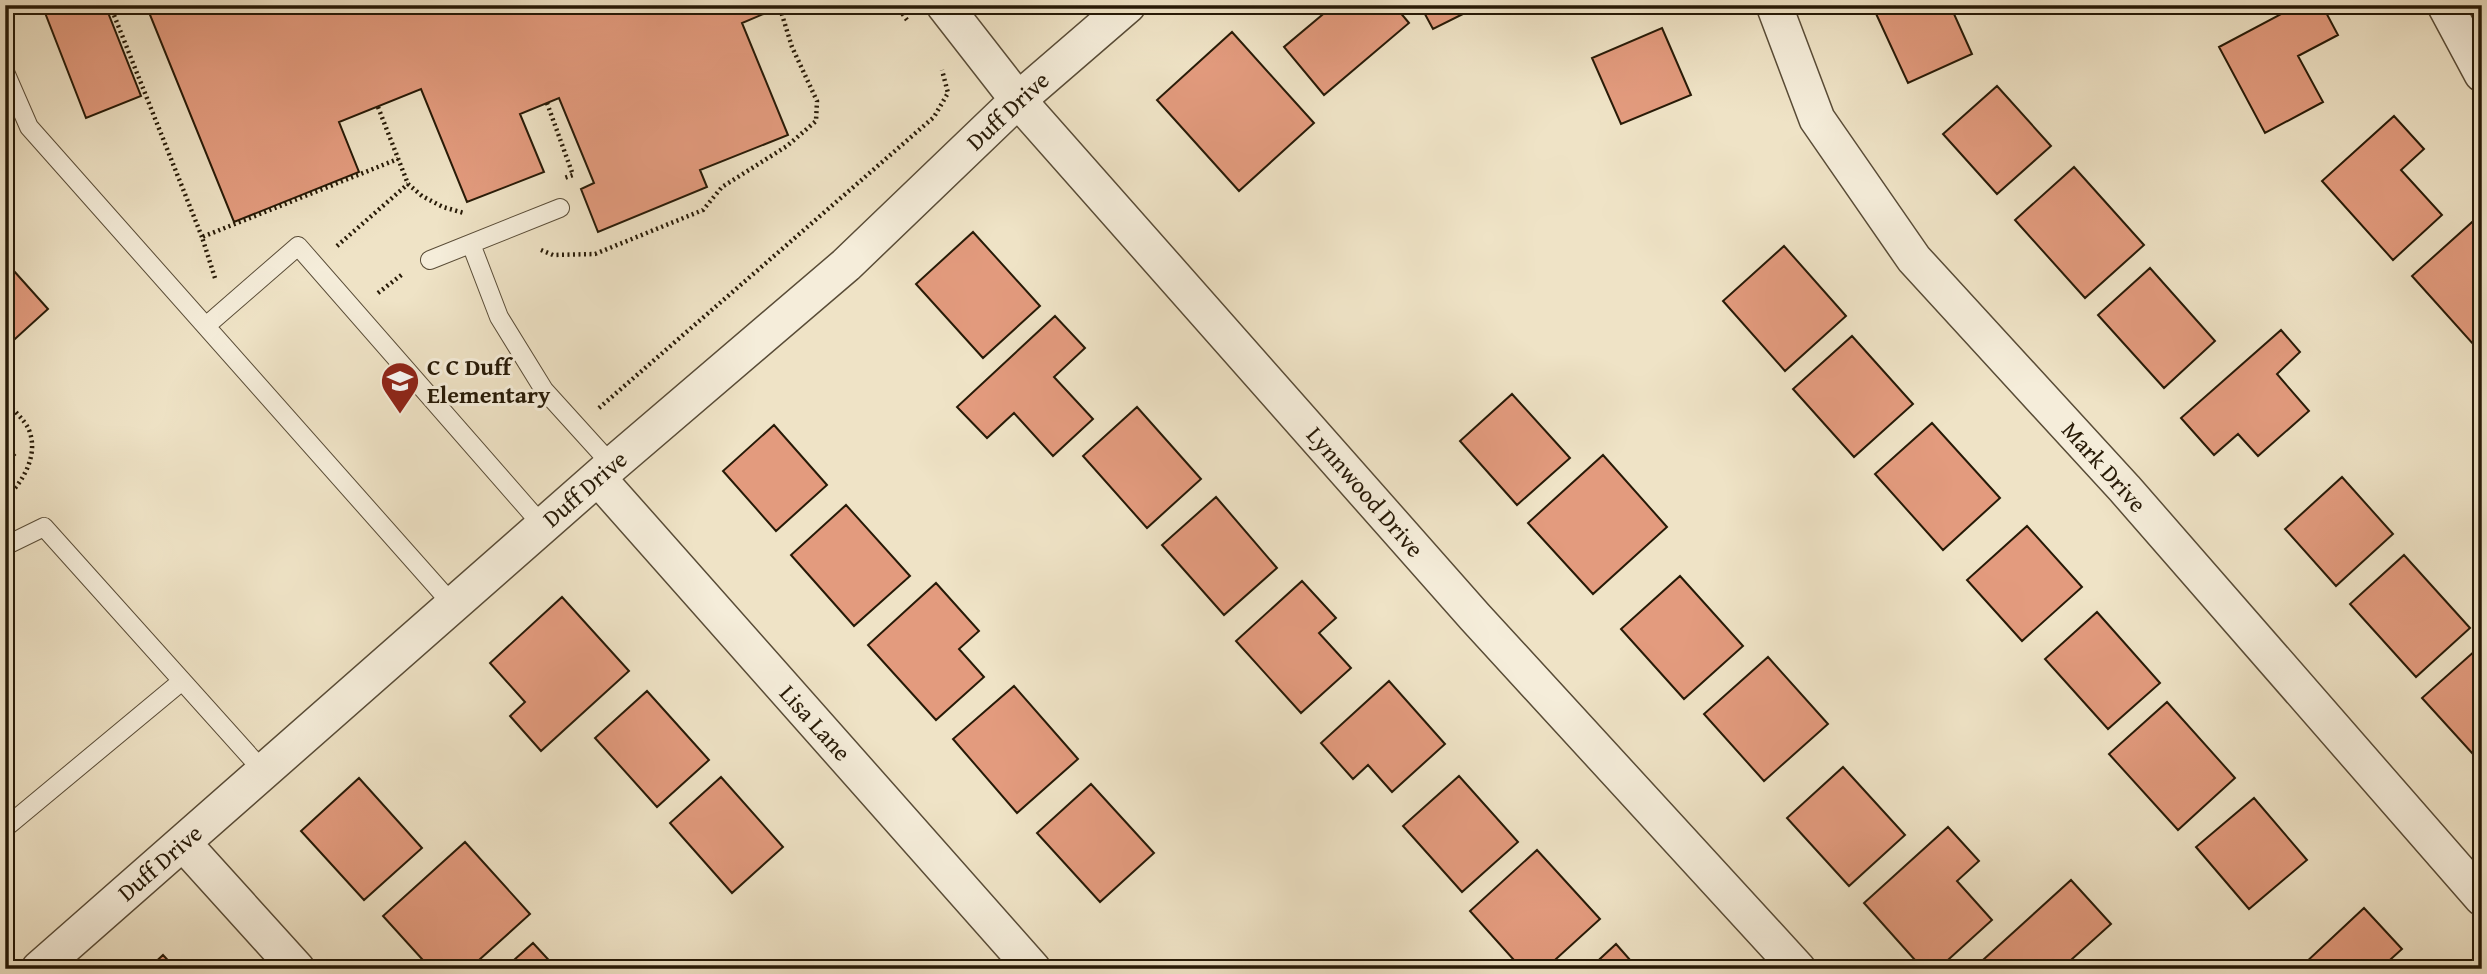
<svg xmlns="http://www.w3.org/2000/svg" width="2487" height="974" viewBox="0 0 2487 974" font-family="'Gentium Book Plus',serif">
	<rect width="100%" height="100%" fill="#efe3c6"/>
	<filter id="stains"><feTurbulence type="fractalNoise" baseFrequency=".00286" numOctaves="4"/><feColorMatrix values="0 0 0 0 .2 0 0 0 0 .09 0 0 0 0 .02 0 0 0 .5 -.17"/></filter>
	<radialGradient id="worn" r=".72"><stop offset=".6" stop-color="#630" stop-opacity="0"/><stop offset="1" stop-color="#630" stop-opacity=".3"/></radialGradient>
	<!-- building -->
	<path fill="#e39b7e" stroke="#271a07" stroke-width="2" d="M42 5H105L141 96 86 118Z
		M146 5H771L773 10 742 23 788 135 700 170 707 187 598 232 581 189 594 183 559 98 520 114 544 172 467 202 421 89 339 122 359 172 234 222Z
		M1334 5H1394L1409 23 1324 95 1284 47Z
		M1420 5H1481L1433 29Z
		M1872 5H1950L1972 54 1908 83Z
		M2298 5H2322L2338 35 2298 56 2323 102 2265 133 2219 47Z
		M1662 28 1691 95 1621 124 1592 58Z
		M1232 32 1314 123 1239 191 1157 100Z
		M1997 86 2051 146 1997 194 1943 134Z
		M2394 116 2424 149 2401 170 2442 215 2393 260 2322 181Z
		M2074 167 2144 245 2085 298 2015 220Z
		M2480 215 2482 217V337L2473 344 2412 276Z
		M973 232 1040 306 983 358 916 284Z
		M1784 246 1846 316 1785 371 1723 301Z
		M5 261 48 309 5 348Z
		M2150 268 2215 341 2164 388 2098 315Z
		M1055 316 1085 348 1054 377 1093 419 1053 456 1014 413 987 438 957 407Z
		M2281 330 2300 352 2277 374 2309 411 2258 456 2238 434 2214 455 2181 418Z
		M1852 336 1913 404 1854 457 1793 389Z
		M1512 394 1570 458 1517 505 1460 441Z
		M1137 407 1201 479 1147 528 1083 456Z
		M1932 423 2000 498 1943 550 1875 474Z
		M774 425 827 485 776 531 723 471Z
		M5 445 15 455 5 464Z
		M1603 455 1667 527 1593 594 1528 523Z
		M2342 477 2393 534 2336 586 2285 529Z
		M1216 497 1277 568 1224 615 1162 545Z
		M846 505 910 576 854 626 791 555Z
		M2027 526 2082 587 2022 641 1967 580Z
		M2404 555 2470 628 2416 677 2350 604Z
		M1680 576 1743 646 1684 699 1621 629Z
		M1302 581 1336 618 1319 633 1351 668 1301 713 1236 641Z
		M936 583 979 631 959 649 984 677 936 720 868 645Z
		M562 597 629 671 541 751 510 716 525 702 490 663Z
		M2097 612 2160 683 2108 729 2045 659Z
		M2477 649 2482 653V764L2422 698Z
		M1768 657 1828 724 1764 781 1704 714Z
		M1389 681 1445 744 1392 792 1368 765 1353 779 1321 743Z
		M1014 686 1078 759 1017 813 953 739Z
		M647 691 709 760 657 807 595 738Z
		M2167 702 2235 778 2178 830 2109 754Z
		M1843 767 1905 835 1849 886 1787 818Z
		M1459 776 1518 842 1462 892 1403 826Z
		M721 777 783 847 732 893 670 823Z
		M359 778 422 848 364 900 301 831Z
		M1091 784 1154 853 1100 902 1037 833Z
		M2254 798 2307 860 2249 909 2196 847Z
		M1948 827 1979 861 1957 881 1992 920 1938 969H1923L1864 903Z
		M465 842 530 914 469 969H431L383 916Z
		M1537 850 1600 919 1545 969H1522L1470 911Z
		M2071 880 2111 924 2061 969H1973Z
		M2364 908 2402 949 2380 969H2308L2304 964Z
		M533 943 557 969H504Z
		M1616 944 1638 969H1589Z
		M163 955 176 969H148Z"/>
	<g fill="none" stroke-linecap="round" stroke-linejoin="round">
		<!-- lane casing -->
		<g stroke="#594c37" stroke-width="20">
			<path id="lane" d="M5 72 29 127 453 605
				M471 244 499 317 544 390 612 465
				M430 260 560 208
				M206 326 298 246 543 526
				M5 546 44 527 264 772
				M5 828 182 681"/>
		</g>
		<!-- street casing -->
		<g stroke="#594c37" stroke-width="38">
			<path id="street" d="M944 5 1018 100 1475 617 1798 969
				M1774 5 1817 119 1914 259 2125 489 2482 898
				M2445 5 2482 74
				M598 478 1033 969
				M183 843 297 969
				M39 969 612 465 846 265 1018 100 1128 5"/>
		</g>
		<!-- path -->
		<path stroke="#271a07" stroke-width="4.5" stroke-dasharray="2 3.5" stroke-linecap="butt" d="M110 5 202 237
			M896 5 907 20
			M547 103 573 175 564 178
			M378 107 408 184 422 196 443 207 464 213
			M337 246 408 184
			M541 250 553 255 595 254 703 210 722 187 787 146 816 121 817 101 792 47 779 5
			M215 278 202 237 398 159
			M378 293 404 273
			M5 400C12 409 25 420 29 430 39 455 23 482 5 499
			M599 408 934 117 948 93 942 70"/>
		<!-- lane -->
		<use href="#lane" stroke="#f5edda" stroke-width="18"/>
		<!-- street -->
		<use href="#street" stroke="#f5edda" stroke-width="35"/>
	</g>
	<!-- icons -->
	<defs>
		<g id="school-pin" transform="scale(2.0125)"><path d="M0 17L-7.5 6A9.5 9.5 0 1 1 7.5 6Z" fill="#8f2418" stroke="#f5edda"/><path d="M0-5L7-2L0 1L-7-2ZM-4 1L0 2.5L4 1V4Q0 6-4 4Z" fill="#fff"/></g>
	</defs>
	<g fill-rule="evenodd">
		<use href="#school-pin" x="400" y="381"/>
	</g>
	<g text-anchor="middle" stroke-width="6" stroke-linejoin="round" paint-order="stroke">
		<!-- street labels -->
		<g font-size="24" fill="#271a07" stroke="#f5edda">
			<text transform="translate(1008 111) rotate(-43)" y="8">Duff Drive</text>
			<text transform="translate(2104 467) rotate(48)" y="8">Mark Drive</text>
			<text transform="translate(585 489) rotate(-41)" y="8">Duff Drive</text>
			<text transform="translate(1365 492) rotate(49)" y="8">Lynnwood Drive</text>
			<text transform="translate(815 723) rotate(48)" y="8">Lisa Lane</text>
			<text transform="translate(160 863) rotate(-41)" y="8">Duff Drive</text>
		</g>
		<!-- poi labels -->
		<g font-size="24" font-weight="bold" fill="#271a07" stroke="#f5edda" text-anchor="start">
			<text x="427" y="375">C C Duff<tspan x="427" dy="28">Elementary</tspan></text>
		</g>
	</g>
	<!-- margin -->
	<rect width="2487" height="974" fill="none" stroke="#efe3c6" stroke-width="28"/>
	<rect x="7" y="7" width="2473" height="960" fill="none" stroke="#271a07" stroke-width="3.5"/>
	<rect x="14" y="14" width="2459" height="946" fill="none" stroke="#271a07" stroke-width="2"/>
	<rect width="100%" height="100%" filter="url(#stains)"/>
	<rect width="100%" height="100%" fill="url(#worn)"/>
</svg>
